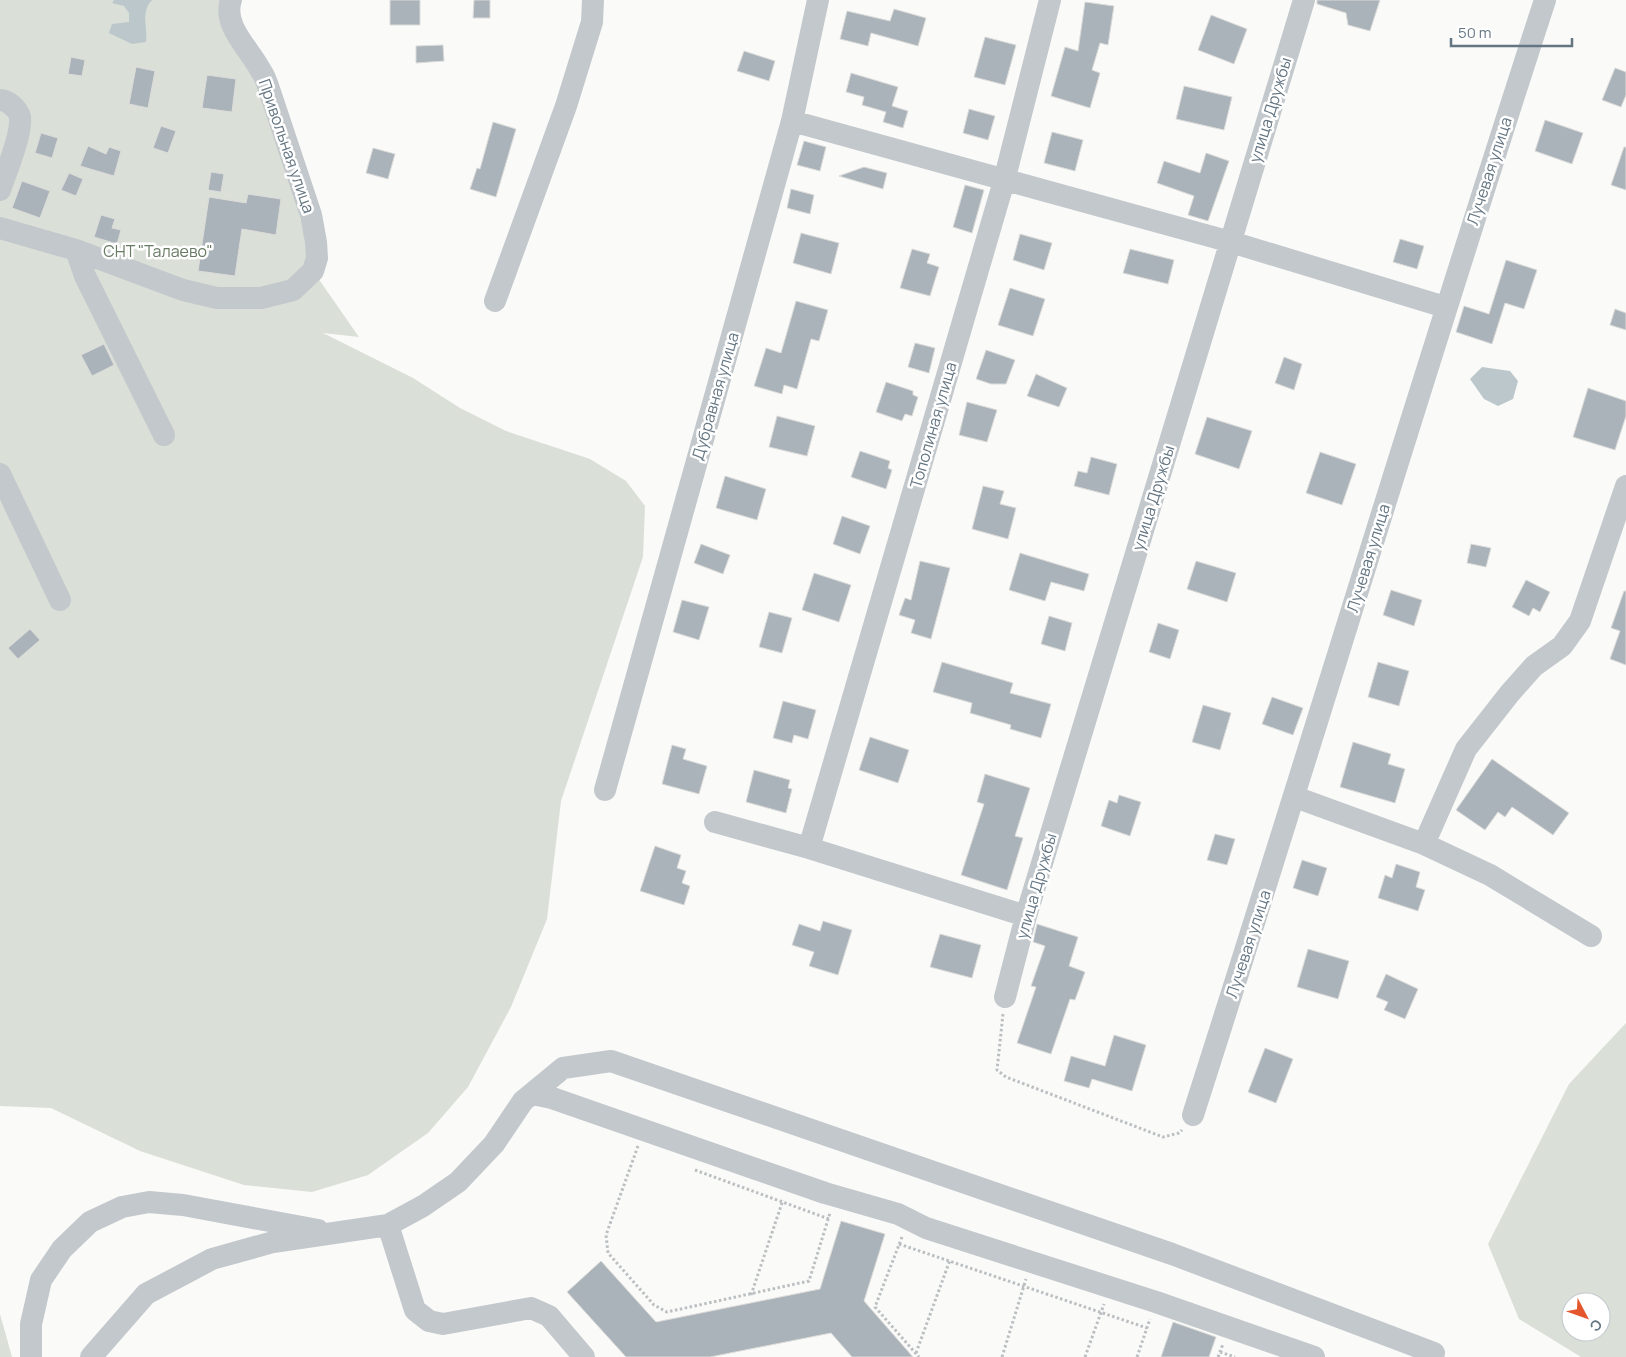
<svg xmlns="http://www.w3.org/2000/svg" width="1626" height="1357" viewBox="0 0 1626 1357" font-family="Manrope,sans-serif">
	<rect width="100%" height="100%" fill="#fafaf8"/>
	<!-- green -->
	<path fill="#dadfd7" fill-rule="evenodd" d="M0 0H231L269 89 313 271 359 337 323 333 413 378 460 408 506 431 590 459 626 481 645 506 643 557 561 801 547 919 511 1007 468 1087 428 1133 368 1175 312 1192 244 1185 140 1151 51 1108 0 1106Z
		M1626 1023V1357H1581L1519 1319 1488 1244 1569 1084ZM1571 1302H1601V1332H1571Z
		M0 1314 12 1357H0Z"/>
	<!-- water -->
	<path fill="#bbc7cb" d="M114 0H152C140 13 148 28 146 42L132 44 109 33 112 24 129 22V13L124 6 112 3Z
		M1482 367 1510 371 1518 381 1513 399 1498 406 1484 399 1470 379Z"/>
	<!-- building -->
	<path fill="#aab3b9" stroke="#dcdcda" d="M390 0H420V25H390Z
		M474 0H490V18H473Z
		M1317 0H1380L1370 31 1348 25 1346 13 1317 4Z
		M1085 2 1114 6 1108 45 1100 43 1092 70 1100 73 1090 108 1051 96 1065 47 1078 51Z
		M894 9 926 18 918 46 871 33 868 46 840 39 847 11 890 21Z
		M1211 15 1247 29 1234 64 1198 50Z
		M985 37 1016 45 1005 85 974 77Z
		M443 45 444 61 416 63V46Z
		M744 51 775 61 769 81 737 71Z
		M71 57 85 60 82 76 68 74Z
		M136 67 155 71 148 108 129 104Z
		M1615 68 1626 72V95L1621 107 1602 100Z
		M851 73 898 87 892 106 908 111 903 128 883 122 886 112 862 105 864 97 846 92Z
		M207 75 236 79 232 112 202 108Z
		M1184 86 1232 97 1224 130 1176 119Z
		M969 109 995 116 988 140 963 133Z
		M1545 120 1583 133 1572 164 1535 151Z
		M493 122 516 129 496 197 470 189 477 168 480 169Z
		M161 126 176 131 168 153 153 148Z
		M1052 132 1083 140 1075 171 1044 163Z
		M41 133 58 138 52 158 35 153Z
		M804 141 826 147 820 171 797 165Z
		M88 146 106 154 109 147 121 151 114 176 80 166Z
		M1624 147H1626V190L1611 185Z
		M373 148 395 154 388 179 366 173Z
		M1206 153 1229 161 1208 221 1188 215 1194 196 1157 183 1164 161 1200 173Z
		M864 167 887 173 883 189 839 176Z
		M211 172 224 174 221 192 208 190Z
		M69 173 83 179 76 196 61 190Z
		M22 181 50 191 40 218 12 208Z
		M965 185 984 190 972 233 953 227Z
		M791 189 814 195 810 214 787 208Z
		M248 194 281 199 276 235 242 229 235 276 198 271 209 197 246 203Z
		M101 215 115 219 112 228 121 230 117 244 94 237Z
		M801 233 839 243 831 274 793 263Z
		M1020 234 1052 243 1044 270 1013 260Z
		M1400 239 1424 246 1417 269 1393 262Z
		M912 249 930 254 927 263 939 267 930 296 900 288Z
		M1130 249 1174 260 1168 284 1123 273Z
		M1506 260 1537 270 1524 309 1505 303 1492 344 1456 332 1464 306 1489 314Z
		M1010 288 1045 299 1033 336 998 325Z
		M796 301 828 310 819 341 811 339 797 389 784 385 782 394 754 386 766 348 781 353Z
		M1615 309 1626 313V330L1610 325Z
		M915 343 935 348 929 373 908 367Z
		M104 344 114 365 92 376 81 355Z
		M986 350 1015 360 1006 384H991L976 379Z
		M1284 357 1302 364 1294 390 1275 383Z
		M1036 374 1067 388 1059 407 1027 396Z
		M886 382 913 391V395L918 397 912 416 905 414 902 421 876 412Z
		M1588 388 1626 401V416L1615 450 1573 437Z
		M967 402 997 410 987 442 959 435Z
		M777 416 815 426 807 456 769 447Z
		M1207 417 1252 431 1239 469 1195 454Z
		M860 451 890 461 888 468 892 470 886 489 851 477Z
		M1320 452 1356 464 1342 505 1306 493Z
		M1091 457 1117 464 1109 495 1074 486 1078 471 1087 473Z
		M725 476 766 489 757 520 716 508Z
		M983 486 1004 491 1000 504 1016 508 1008 539 972 529Z
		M842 516 870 526 860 554 833 544Z
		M701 544 730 555 723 574 694 563Z
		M1471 544 1491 548 1486 567 1467 563Z
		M1020 553 1089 574 1084 591 1051 582 1045 601 1009 590Z
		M920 561 950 568 931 639 911 633 915 620 899 615 905 598 911 600Z
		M1196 561 1236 573 1227 602 1187 589Z
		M814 573 851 585 839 622 802 610Z
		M1526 580 1550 592 1540 612 1533 608 1529 616 1512 607Z
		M1391 590 1422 600 1414 626 1383 615Z
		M1624 591H1626V665L1610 659 1620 631 1611 628Z
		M682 600 709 607 699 640 673 632Z
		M769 612 792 618 782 653 759 647Z
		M1049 616 1072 623 1065 651 1041 644Z
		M1158 623 1179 630 1170 659 1149 652Z
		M30 629 40 640 18 659 8 648Z
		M942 662 1013 683 1010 693 1051 704 1041 738 1010 729 1011 725 970 713 972 703 933 692Z
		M1378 662 1409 671 1399 706 1368 697Z
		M1272 697 1303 708 1293 735 1262 724Z
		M783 701 816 710 808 739 794 735 792 743 773 738Z
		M1203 705 1231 713 1220 750 1192 742Z
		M870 737 909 750 898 783 859 770Z
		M1353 742 1391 754 1388 764 1405 769 1395 803 1340 787Z
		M672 745 686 749 683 759 707 766 699 794 662 784Z
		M1492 759 1569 813 1553 835 1512 807 1505 817 1498 812 1485 830 1456 810Z
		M754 770 790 780 788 788 792 789 786 813 746 802Z
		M985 774 1030 788 1015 836 1023 838 1007 890 961 875 984 804 977 802Z
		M1119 795 1141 802 1130 836 1101 826 1109 800 1117 803Z
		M1215 834 1235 839 1227 865 1207 860Z
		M655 846 681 855 677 868 686 871 682 883 690 886 684 905 640 891Z
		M1302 860 1327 868 1318 896 1293 888Z
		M1396 864 1420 872 1416 887 1425 890 1418 911 1378 898 1385 875 1392 878Z
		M823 921 852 930 838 975 809 966 814 952 792 945 799 924 820 931Z
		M1037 924 1078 937 1069 966 1085 972 1075 1000 1070 999 1051 1054 1017 1043 1036 987 1031 986 1045 946 1033 942Z
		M940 934 981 945 972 978 930 967Z
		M1308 949 1349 961 1338 999 1297 987Z
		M1386 974 1418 989 1405 1019 1384 1010 1388 1002 1376 997Z
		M1114 1035 1146 1045 1132 1091 1092 1079 1089 1088 1064 1081 1071 1056 1105 1066Z
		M1265 1048 1293 1059 1276 1103 1248 1092Z
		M841 1221 885 1234 864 1301 913 1357H852L831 1333 710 1357H626L567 1292 601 1261 656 1322 820 1289Z
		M1173 1322 1216 1337 1209 1357H1161Z"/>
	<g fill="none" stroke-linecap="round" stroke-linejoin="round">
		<!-- path -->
		<path stroke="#bbbfc2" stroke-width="3" stroke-dasharray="2.5 2.5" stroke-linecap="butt" d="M1003 1014 997 1070 1006 1077 1163 1137 1179 1133 1182 1130
			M638 1146 606 1235 608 1253 654 1305 667 1312 809 1281 830 1213
			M695 1170 829 1219
			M902 1237 875 1307 919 1357
			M899 1244 1147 1328
			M751 1295 783 1200
			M1220 1352 1235 1357
			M916 1353 950 1260
			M1002 1357 1026 1279
			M1085 1357 1104 1304
			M1137 1357 1150 1319
			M1218 1357 1223 1344"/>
		<!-- minor -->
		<path stroke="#c3c8cc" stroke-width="22" d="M0 100C8 100 18 109 20 117 22 135 6 172 0 190
			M792 121 1231 242 1445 307
			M0 228 76 250 183 290 217 298H261L293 290 313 271 317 258 316 242 311 215 269 89C267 83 265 76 261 71 250 49 222 26 231 0
			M76 250 85 276 164 435
			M495 301 566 106 592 22 593 0
			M0 474 60 600
			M605 790 792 121 818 0
			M1295 797 1424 844 1466 749 1510 693 1534 666 1562 646 1580 621 1626 486
			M715 822 809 848 1026 916
			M1424 844 1490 875 1591 936
			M809 848 1004 181 1050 0
			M1005 997 1026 916 1304 0
			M532 1094 552 1098 825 1193 898 1214 926 1228 1156 1302 1314 1357
			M1193 1115C1312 744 1424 371 1545 0
			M388 1225 415 1310 429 1321 443 1324 531 1308 549 1316 584 1357
			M31 1357V1324L41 1280 62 1249 90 1222 122 1207 149 1202 183 1205 318 1230
			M91 1357 146 1294 212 1259 273 1242 388 1225 423 1206 458 1182 494 1144 523 1101 563 1068 611 1061 1172 1254 1434 1353 1432 1357"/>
	</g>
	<g text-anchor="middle" stroke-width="5" stroke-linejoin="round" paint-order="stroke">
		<!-- street labels -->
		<g font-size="16" fill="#657683" stroke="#fff">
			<text transform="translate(1270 110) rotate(-73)" y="6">улица Дружбы</text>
			<text transform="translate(287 146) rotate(71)" y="6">Привольная улица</text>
			<text transform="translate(1489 171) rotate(-72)" y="6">Лучевая улица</text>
			<text transform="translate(715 396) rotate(-74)" y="6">Дубравная улица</text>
			<text transform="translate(933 425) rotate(-74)" y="6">Тополиная улица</text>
			<text transform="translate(1153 498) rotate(-73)" y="6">улица Дружбы</text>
			<text transform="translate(1368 558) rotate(-73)" y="6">Лучевая улица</text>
			<text transform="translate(1036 886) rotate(-74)" y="6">улица Дружбы</text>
			<text transform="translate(1248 944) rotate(-72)" y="6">Лучевая улица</text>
		</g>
		<!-- park labels -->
		<g font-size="16" fill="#687a64" stroke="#fff">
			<text x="158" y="257">СНТ "Талаево"</text>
		</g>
	</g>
	<!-- north arrow -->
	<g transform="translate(1586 1317) rotate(131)"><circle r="24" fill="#ffffff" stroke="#c1c8cd"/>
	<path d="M0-4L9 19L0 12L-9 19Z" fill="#e4572e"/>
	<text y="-8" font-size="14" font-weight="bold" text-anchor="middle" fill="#657683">С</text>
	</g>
	<!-- scale -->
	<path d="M1451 38v8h121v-8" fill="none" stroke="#657683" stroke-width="2.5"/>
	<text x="1458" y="38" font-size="15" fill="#657683" stroke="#ffffff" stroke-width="4" paint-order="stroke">50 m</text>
</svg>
